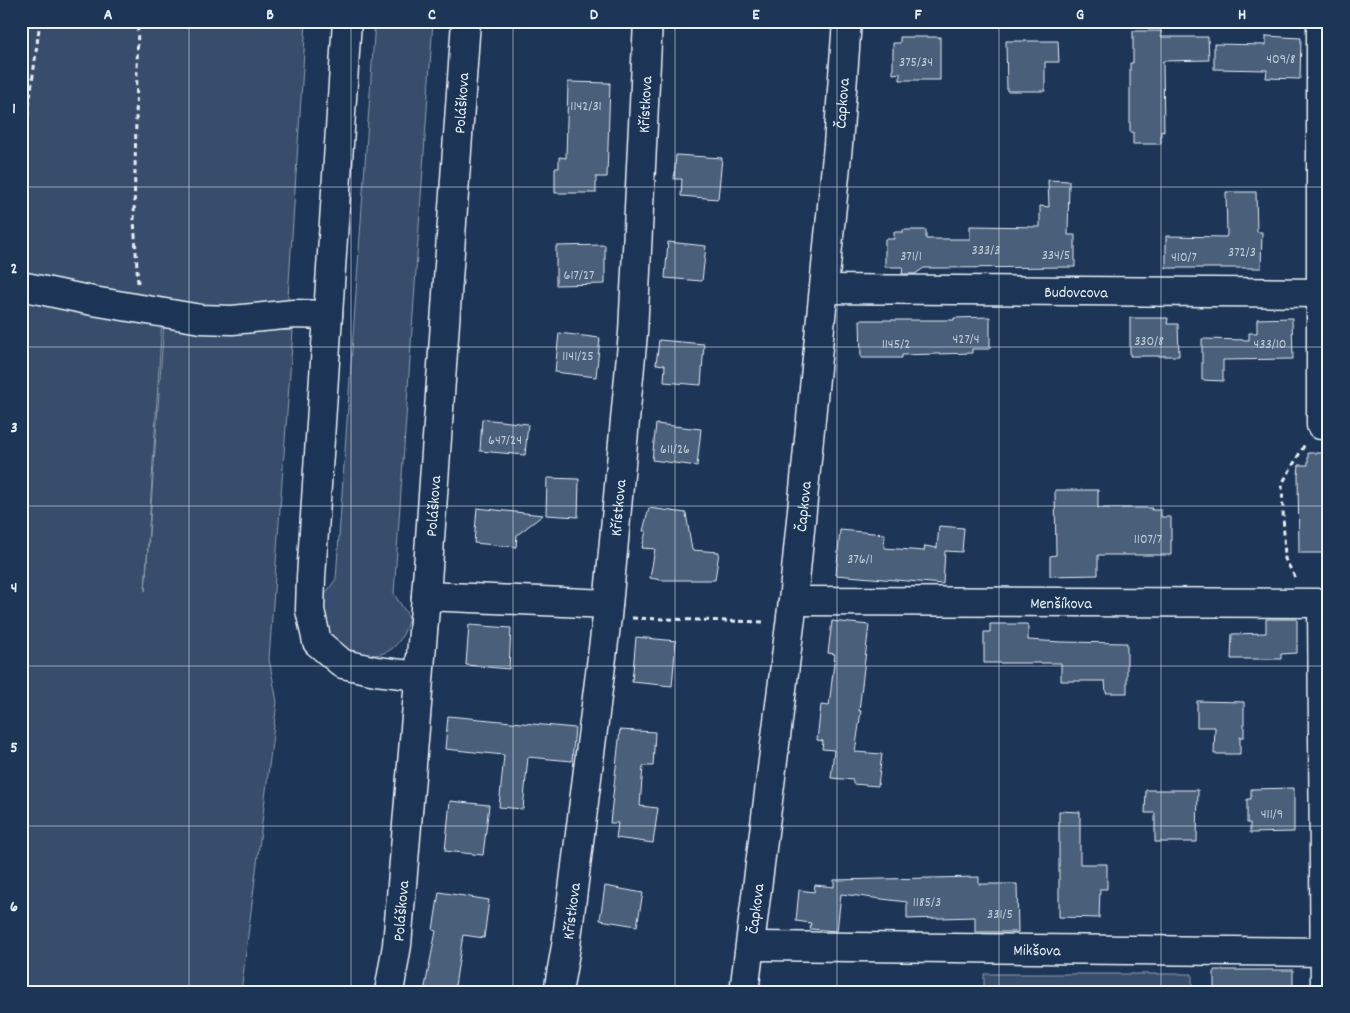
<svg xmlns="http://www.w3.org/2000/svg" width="1350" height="1013" viewBox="0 0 1350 1013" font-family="Dekko,sans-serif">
	<rect width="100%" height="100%" fill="#1d3557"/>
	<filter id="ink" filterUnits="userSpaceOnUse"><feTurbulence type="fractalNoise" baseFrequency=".02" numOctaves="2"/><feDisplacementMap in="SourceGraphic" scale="10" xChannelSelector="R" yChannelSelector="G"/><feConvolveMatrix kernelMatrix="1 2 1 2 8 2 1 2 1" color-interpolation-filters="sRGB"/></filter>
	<g filter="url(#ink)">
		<!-- green -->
		<path fill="#374d6c" stroke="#909fb2" d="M21 21H306L286 328 162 320 145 591 164 322 293 331 269 659 277 702 241 992H21Z
			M375 21H433L394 594 409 617C406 629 401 643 390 650 372 661 345 654 333 638 324 627 324 611 323 597L336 579Z
			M984 974H1192V992H984Z"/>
		<!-- building -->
		<path fill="#495e7a" stroke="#e8f1f8" d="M1133 31H1161V37H1208L1209 60 1163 61 1164 132 1161 131V144H1133V132H1130V63H1133Z
			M1266 36 1301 38 1300 79 1266 78 1267 70 1214 69V44L1266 45Z
			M900 37H940V80H900V73L893 74V43H900Z
			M1006 41H1058L1059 62H1045V91H1007Z
			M568 82 610 83 607 177H596V193H555V168H559V157L566 158Z
			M676 155 722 158 718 199 681 196 682 179H674Z
			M1048 180 1069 181 1068 235H1075V267L937 268H924L915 274H902L903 267H885V239H894V232H903V230H926V239H970V226L1040 227V206L1049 207Z
			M1226 192H1256L1257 232H1262L1261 268H1166V236L1226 237 1227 234Z
			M668 242 706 246 702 281 665 278Z
			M605 245V284L556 285V246Z
			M990 317V349H972V353L902 355V358H861L860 320H954V318Z
			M1130 318H1168L1167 324H1178L1179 356H1130Z
			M1292 318 1293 359 1223 360V381L1202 380V339L1249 340V333H1257V319Z
			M559 333 600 338 596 377 555 372Z
			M659 340 704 344 701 385 664 382 665 365 656 364Z
			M482 419 528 424 525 455 480 451Z
			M656 424 701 429 697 466 652 460Z
			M1308 453H1329V553H1299L1298 475 1299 465H1308Z
			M547 478 579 479 578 517 546 515Z
			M1055 490H1098V508H1152L1151 510H1161V517H1171V555H1098V575L1050 576V556L1056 555Z
			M477 508 543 515 517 535 516 547 474 543Z
			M649 508 686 513 692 550 719 552 715 580H661L650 578 655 549 642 548 646 531H643Z
			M939 526 964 528 962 552 945 551 943 584 836 575 840 530 885 534 884 548 924 551 925 546 937 548Z
			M1266 619H1297V653L1281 654V659H1231L1232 634 1266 633Z
			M832 621 869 625 859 711H861L855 752 882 754 878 786 853 784V780L831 778 834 750 822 749 823 741 817 740 821 705 829 706 835 654 828 653Z
			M990 624H1028V640L1061 642 1127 643V693H1106L1105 681H1061V663H984V632H990Z
			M469 625 511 628 509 669 466 665Z
			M636 637 676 641 672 686 632 682Z
			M1197 701 1244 702V737H1240V754H1214L1215 727H1197Z
			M448 716 575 728 572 761 528 757 523 809 499 807 504 755 445 749Z
			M620 730 655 732 653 766H643L640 806 658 808 653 843 616 838 618 823H610Z
			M1294 788V832L1250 833V823H1247V799H1251V789Z
			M1146 790H1198L1197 842H1155V813H1145Z
			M450 801 489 805 483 855 445 851Z
			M1059 811 1080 812V864H1107V889H1100L1099 918 1059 917Z
			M979 877V884H1017L1018 932H975V917L907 919V902L841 894 837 931 810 929 811 923 796 921 799 890 814 892 815 885 834 887V880Z
			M605 886 643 893 637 926 600 920Z
			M439 892 489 900 484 938 463 935 454 992H424L436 931 433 930Z
			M1214 970H1293V992H1214Z"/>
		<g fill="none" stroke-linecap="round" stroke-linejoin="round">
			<!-- minor casing -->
			<g stroke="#e8f1f8" stroke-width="31">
				<g id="minor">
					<path d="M347 21 311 578 310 610 317 642 343 664 376 671 419 676"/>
					<path d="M1321 21V425"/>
					<path d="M21 286 93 301 201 319 232 320 294 314 328 315"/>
					<path id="s1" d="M824 289 1329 293"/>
					<path d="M426 596 608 604"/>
					<path id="s2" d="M793 601 1329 603"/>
					<path d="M1322 603 1325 992"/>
					<path id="s3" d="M751 946 1324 952"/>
					<path id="s4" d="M389 992 397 945 426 596 466 21"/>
					<path id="s5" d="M558 992 566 946 607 617 633 333 648 21"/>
					<path id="s6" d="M744 992 793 601 838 145 847 21"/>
				</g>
			</g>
			<!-- path -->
			<path stroke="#e8f1f8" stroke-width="3" stroke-dasharray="5 4" stroke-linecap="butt" d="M21 168 40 21
				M138 283 134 220 138 21
				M1295 577 1285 559 1282 484 1305 444
				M632 618 763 622"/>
			<!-- minor -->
			<use href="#minor" stroke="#1d3557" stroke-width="28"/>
		</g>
	</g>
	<!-- grid -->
	<path fill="none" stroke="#e8f1f8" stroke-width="1" stroke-opacity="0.55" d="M189 21V992M351 21V992M513 21V992M675 21V992M837 21V992M999 21V992M1161 21V992M21 187H1329M21 347H1329M21 506H1329M21 666H1329M21 826H1329"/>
	<g text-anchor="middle" stroke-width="4" stroke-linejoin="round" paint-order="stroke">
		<!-- number labels -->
		<g font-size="14" fill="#c0ccd8">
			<text x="1281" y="63">409/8</text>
			<text x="916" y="66">375/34</text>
			<text x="586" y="110">1142/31</text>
			<text x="986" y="254">333/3</text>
			<text x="1242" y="256">372/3</text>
			<text x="1056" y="259">334/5</text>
			<text x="911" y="260">371/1</text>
			<text x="1184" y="261">410/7</text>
			<text x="579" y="279">617/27</text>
			<text x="966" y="343">427/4</text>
			<text x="1149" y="345">330/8</text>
			<text x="896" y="348">1145/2</text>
			<text x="1270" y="348">433/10</text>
			<text x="578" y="360">1141/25</text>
			<text x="505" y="444">647/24</text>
			<text x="675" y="453">611/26</text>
			<text x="1148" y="543">1107/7</text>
			<text x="860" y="563">376/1</text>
			<text x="1272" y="818">411/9</text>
			<text x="927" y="906">1185/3</text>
			<text x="1000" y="918">331/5</text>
		</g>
		<!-- street labels -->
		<g font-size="16" fill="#e8f1f8" stroke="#1d3557">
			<text dy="6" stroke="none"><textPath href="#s4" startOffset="892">Poláškova</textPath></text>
			<text dy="6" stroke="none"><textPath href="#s5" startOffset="892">Křístkova</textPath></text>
			<text dy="6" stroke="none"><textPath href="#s6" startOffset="894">Čapkova</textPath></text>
			<text dy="6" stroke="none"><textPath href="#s1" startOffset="252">Budovcova</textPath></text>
			<text dy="6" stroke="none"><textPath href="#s4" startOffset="488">Poláškova</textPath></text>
			<text dy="6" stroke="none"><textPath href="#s6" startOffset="489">Čapkova</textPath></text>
			<text dy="6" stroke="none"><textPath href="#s5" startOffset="488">Křístkova</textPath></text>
			<text dy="6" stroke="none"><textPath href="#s2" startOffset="268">Menšíkova</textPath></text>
			<text dy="6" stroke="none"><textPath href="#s6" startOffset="84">Čapkova</textPath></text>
			<text dy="6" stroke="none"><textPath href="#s5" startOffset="82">Křístkova</textPath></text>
			<text dy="6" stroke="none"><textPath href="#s4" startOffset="82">Poláškova</textPath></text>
			<text dy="6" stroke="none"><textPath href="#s3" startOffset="286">Mikšova</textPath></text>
		</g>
	</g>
	<!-- margin -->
	<rect width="1350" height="1013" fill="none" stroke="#1d3557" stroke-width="55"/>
	<rect x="28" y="28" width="1294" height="958" fill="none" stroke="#e8f1f8" stroke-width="2"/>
	<g font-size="16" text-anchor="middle" font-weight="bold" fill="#e8f1f8">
		<text x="108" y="19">A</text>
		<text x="270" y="19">B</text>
		<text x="432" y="19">C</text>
		<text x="594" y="19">D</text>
		<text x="756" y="19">E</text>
		<text x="918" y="19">F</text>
		<text x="1080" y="19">G</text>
		<text x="1242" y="19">H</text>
		<text x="14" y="113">1</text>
		<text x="14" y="273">2</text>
		<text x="14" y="432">3</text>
		<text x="14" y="592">4</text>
		<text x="14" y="752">5</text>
		<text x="14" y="911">6</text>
	</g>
</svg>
